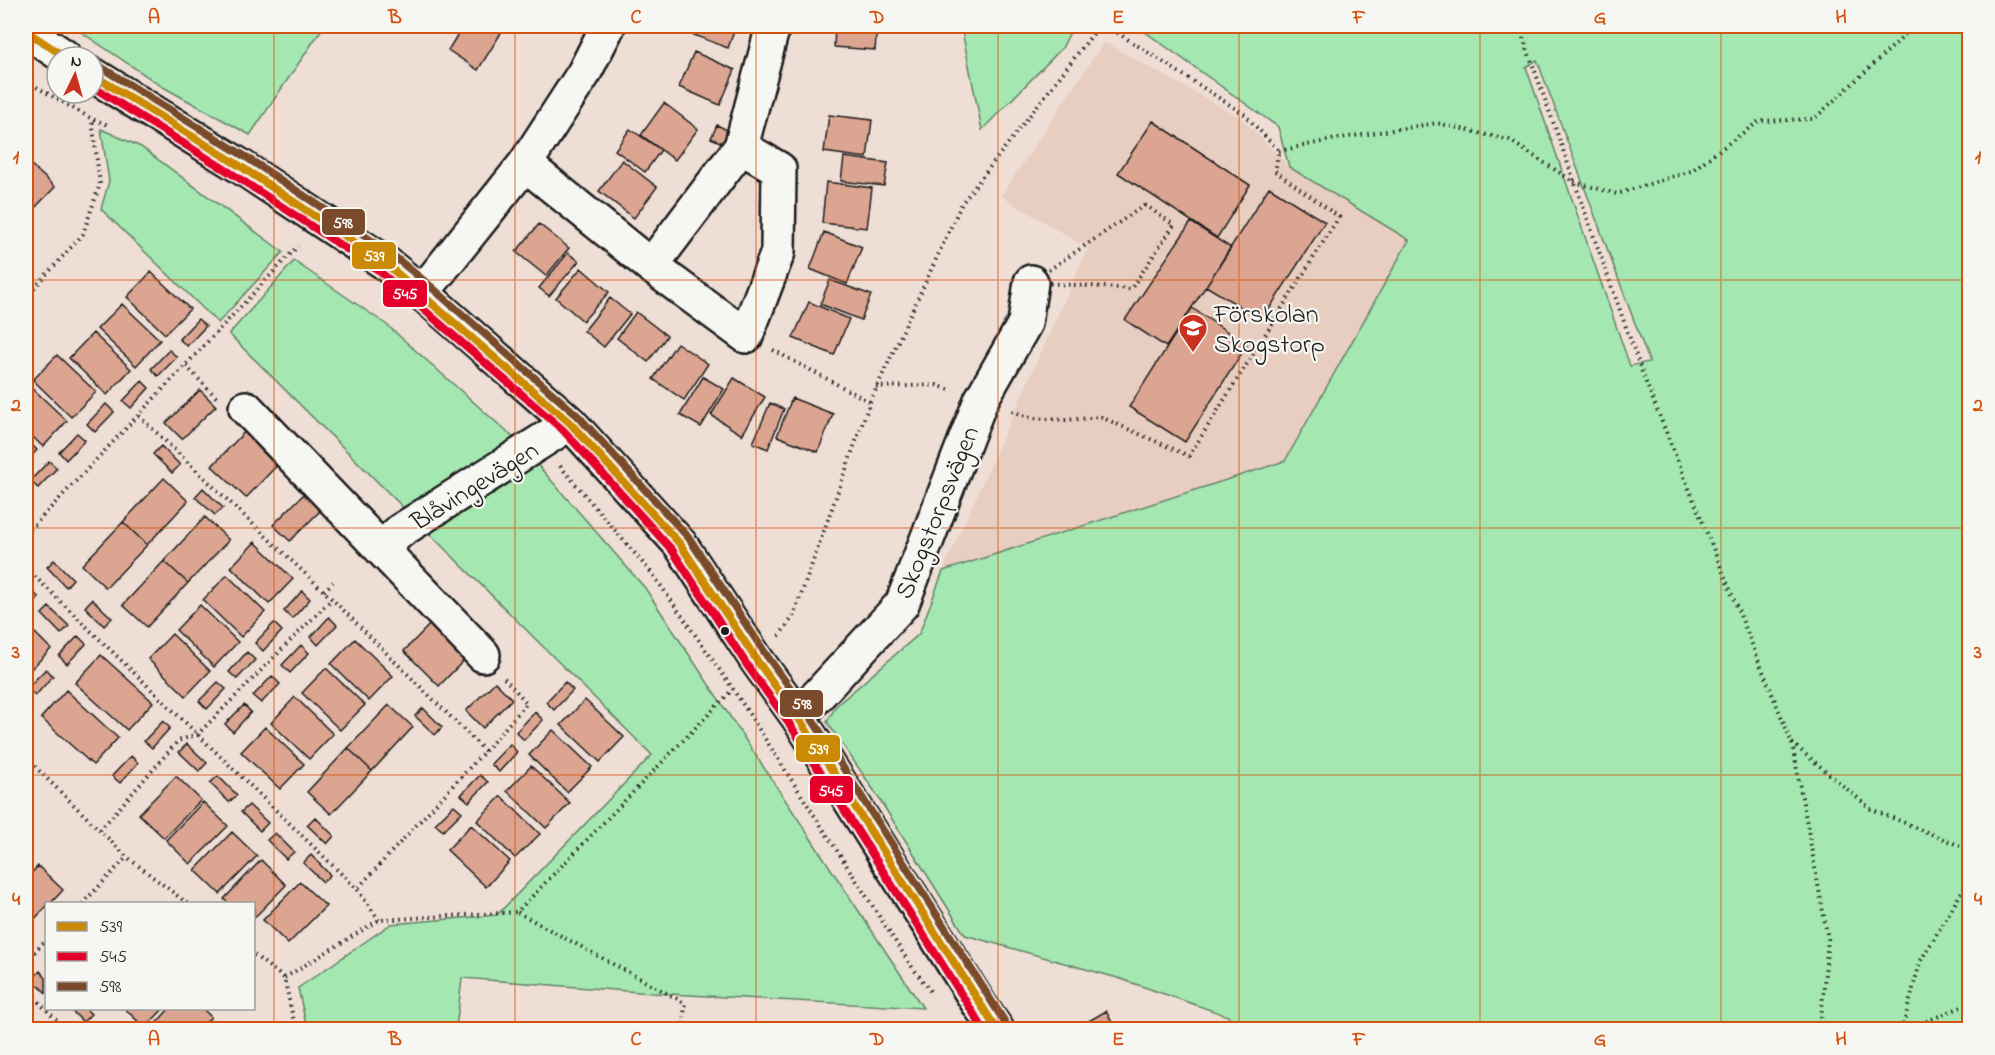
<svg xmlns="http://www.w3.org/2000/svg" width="1995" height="1055" viewBox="0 0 1995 1055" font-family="'Indie Flower',sans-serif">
	<rect width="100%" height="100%" fill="#eeded5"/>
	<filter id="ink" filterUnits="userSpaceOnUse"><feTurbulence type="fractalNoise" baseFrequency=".0167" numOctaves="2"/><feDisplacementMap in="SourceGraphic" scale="12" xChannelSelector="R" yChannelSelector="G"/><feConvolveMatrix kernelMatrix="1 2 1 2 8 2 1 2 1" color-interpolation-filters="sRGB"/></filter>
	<g filter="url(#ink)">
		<!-- built -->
		<path fill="#e8cdc1" d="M1104 42 1241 118 1289 167 1409 240 1285 461 943 571 1088 248 1001 196Z"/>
		<!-- green -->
		<path fill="#a4e7b1" stroke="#608266" stroke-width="1.5" fill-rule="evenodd" d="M72 26H324L250 135 163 87Z
			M961 26H1073L1062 48 982 130Z
			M1137 26H1969V1029H1236L1228 1016 1121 979 965 935 873 789 827 722 836 706 919 634 943 571 1285 461 1409 240 1289 167 1278 127ZM1537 60 1649 361V362L1630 366 1526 67Z
			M101 129 141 147 283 252 218 323 101 209 109 181Z
			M294 261 387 325 516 440 645 588 923 1008 652 993 462 978 456 1029H307L298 988 391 924 497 915 652 755 229 334Z"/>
		<!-- building -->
		<path fill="#dba591" stroke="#1c1c1c" stroke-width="1.5" d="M463 26H489L501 33 478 70 448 50Z
			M692 26H736L728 48 689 33Z
			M835 26H877L875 50 834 47Z
			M694 52 735 70 720 105 679 87Z
			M664 103 698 129 675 160 641 135Z
			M829 115 872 120 867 158 824 152Z
			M1153 121 1250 185 1217 238 1118 173Z
			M717 125 733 133 727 145 711 138Z
			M630 129 661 150 645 172 615 150Z
			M844 157 888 163 884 186 841 181Z
			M26 160 55 187 29 214 26 211Z
			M622 160 657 187 634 218 599 191Z
			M826 182 872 188 867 228 822 223Z
			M1269 187 1325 222 1262 320 1206 286Z
			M1191 222 1231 248 1166 347 1125 320Z
			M539 224 569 248 546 276 516 252Z
			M824 232 862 247 847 284 810 269Z
			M568 253 579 261 549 296 539 288Z
			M581 268 609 292 583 321 556 298Z
			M151 272 190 309 165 334 127 297Z
			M830 280 871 295 861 320 820 304Z
			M610 298 630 314 604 347 584 331Z
			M809 302 849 319 834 355 793 338Z
			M122 304 160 340 136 366 97 329Z
			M1192 308 1247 345 1185 442 1129 407Z
			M636 312 667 336 648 362 617 338Z
			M198 319 206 326 187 346 179 339Z
			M93 333 131 369 107 395 69 358Z
			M677 343 708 364 684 400 653 379Z
			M169 350 177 357 158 376 151 369Z
			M57 355 96 392 71 417 33 380Z
			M703 377 724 389 701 427 680 415Z
			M734 378 765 397 742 435 711 415Z
			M142 381 149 388 131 408 123 401Z
			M29 385 67 421 43 447 26 430V388Z
			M200 390 216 406 182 439 166 423Z
			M792 398 833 414 818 452 777 436Z
			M770 403 784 409 768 449 753 443Z
			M106 404 114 412 95 432 87 424Z
			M250 426 284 458 246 498 212 466Z
			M77 433 85 440 66 460 59 452Z
			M26 439 37 450 26 462Z
			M161 446 180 465 172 473 153 454Z
			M49 461 57 468 38 488 30 481Z
			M164 478 188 501 147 545 123 522Z
			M203 488 223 508 215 515 195 497Z
			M307 491 323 508 290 541 273 525Z
			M205 517 229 540 188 583 164 561Z
			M123 522 147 545 106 588 82 565Z
			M255 542 293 579 269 604 231 567Z
			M54 560 73 579 66 587 47 567Z
			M164 561 188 583 147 627 123 605Z
			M227 575 265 612 241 637 203 600Z
			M26 584 39 598 32 606 26 600Z
			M302 591 310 599 292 619 284 611Z
			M92 599 112 618 104 626 85 607Z
			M200 605 238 642 214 667 176 630Z
			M49 607 69 626 61 634 42 614Z
			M329 617 337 625 318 645 311 637Z
			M433 621 468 656 439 686 404 651Z
			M274 623 282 631 263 651 255 643Z
			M26 624 51 649 26 674Z
			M172 634 210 671 186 696 148 659Z
			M78 636 86 644 67 664 59 656Z
			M355 639 393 676 369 701 331 664Z
			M301 645 309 653 290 673 282 665Z
			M247 652 255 660 237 679 229 672Z
			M101 655 153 702 127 730 75 683Z
			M326 668 365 705 340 730 302 693Z
			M46 669 53 676 35 696 27 688Z
			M272 676 280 684 261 703 253 696Z
			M218 682 226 689 207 709 199 701Z
			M495 682 512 699 483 728 466 711Z
			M565 682 573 690 554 710 546 702Z
			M66 690 118 738 93 765 41 718Z
			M295 697 333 734 309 759 271 723Z
			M585 700 624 737 600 762 561 725Z
			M244 705 251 712 233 732 225 724Z
			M389 705 413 727 372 771 348 748Z
			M423 708 442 727 435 735 415 716Z
			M535 712 543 720 524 740 516 732Z
			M163 721 170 728 152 748 144 741Z
			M265 727 304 764 280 789 241 752Z
			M553 730 592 767 567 792 529 755Z
			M187 744 207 763 199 771 179 752Z
			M510 744 517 752 499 772 491 764Z
			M348 748 372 771 331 814 307 792Z
			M131 756 138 763 120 783 112 776Z
			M531 766 570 803 546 828 507 791Z
			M480 775 488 782 469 802 461 795Z
			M176 776 201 800 164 838 139 814Z
			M218 776 237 795 229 802 210 783Z
			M501 796 540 834 515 858 477 821Z
			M203 802 228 826 190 864 166 840Z
			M249 805 268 823 260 831 241 812Z
			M454 805 462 812 443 831 435 824Z
			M315 817 334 836 327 844 307 825Z
			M471 825 510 861 486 887 447 850Z
			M232 832 257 856 220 894 195 870Z
			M275 833 294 852 286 859 267 840Z
			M311 855 330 875 323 882 303 863Z
			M261 860 286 885 254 918V904H229L224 899Z
			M38 866 63 890 50 904H46V907L26 928V879Z
			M300 882 326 906 288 944 263 920Z
			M40 971 46 978V993L32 979Z
			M69 1008H85L91 1014 83 1022Z
			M124 1008H164L145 1028Z
			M170 1008H202L211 1017 199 1030H150Z
			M1106 1011 1116 1030H1073Z
			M35 1019 47 1030H26Z
			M214 1021 223 1030H206Z"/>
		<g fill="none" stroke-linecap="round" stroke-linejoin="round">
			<!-- minor casing -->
			<g stroke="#1c1c1c" stroke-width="38">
				<path id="minor" d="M26 31 65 57
					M93 75 240 166 384 262 422 293 570 423 680 544 758 662 798 717 979 1004 997 1030
					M525 164 651 266 746 336 778 252 779 169 741 147
					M651 266 741 147 773 26
					M422 293 525 164 584 73 608 26
					M246 408 483 655
					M381 549 400 531 570 423
					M798 717 902 604 981 400 1025 323 1031 282"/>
			</g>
			<!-- path -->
			<path stroke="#1c1c1c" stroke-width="4" stroke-dasharray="1.5 4.5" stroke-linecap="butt" d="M1519 26 1643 375 1792 743 1828 939 1820 1030
				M26 81 92 119 109 125
				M1279 151 1335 139 1437 123 1509 140 1574 182 1617 194 1691 171 1759 121 1814 119 1915 26
				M1145 205 1174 225 1131 289 1031 282Z
				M26 297 83 234 100 184 92 120
				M773 350 870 402
				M186 366 217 398
				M876 387 936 385 951 390
				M1012 411 1031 418 1066 420 1101 417 1189 456 1339 217 1275 171 1279 151 1244 114 1107 26
				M139 416 332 599 485 751 357 889
				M560 466 654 576 733 689 910 964 930 991
				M26 534 298 246
				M26 568 357 889 379 920
				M324 591 333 582
				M779 636 793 617 870 402 962 203 1099 26
				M1792 743 1871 809 1970 850
				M485 751 527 703 504 678
				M26 758 127 857 188 904
				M100 830 178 741 198 734 332 599
				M82 904 127 857
				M254 955 284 978
				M26 961 46 940
				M26 989 66 1030
				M296 1030 284 978 379 920 517 912
				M683 1030 685 1003 517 912 733 689
				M1902 1030 1920 962 1970 878
				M1904 1030 1964 1006H1970"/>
			<!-- minor -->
			<use href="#minor" stroke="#f6f6f2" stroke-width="33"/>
			<!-- bus-1 casing -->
			<g stroke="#f6f6f2" stroke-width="12">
				<path id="bus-1" d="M26 31 65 57
					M93 75 240 166 384 262 570 423 680 544 758 662 798 717 997 1030"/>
			</g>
			<!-- bus-2 casing -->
			<g stroke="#f6f6f2" stroke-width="12">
				<path id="bus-2" d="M93 87 234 175 378 270 563 430 672 550 749 668 789 723 984 1030"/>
			</g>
			<!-- bus-3 casing -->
			<g stroke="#f6f6f2" stroke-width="12">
				<path id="bus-3" d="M99 66 246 157 390 253 429 285 578 416 689 538 767 656 807 711 1006 1024"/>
			</g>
			<!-- bus-1 -->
			<use href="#bus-1" stroke="#cb8a06" stroke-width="8"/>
			<!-- bus-2 -->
			<use href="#bus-2" stroke="#e4002b" stroke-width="8"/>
			<!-- bus-3 -->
			<use href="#bus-3" stroke="#7a4b2a" stroke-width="8"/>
		</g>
	</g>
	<!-- grid -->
	<path fill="none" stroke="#d4530e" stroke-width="1.5" stroke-opacity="0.55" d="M274 26V1030M515 26V1030M756 26V1030M998 26V1030M1239 26V1030M1480 26V1030M1721 26V1030M26 280H1970M26 528H1970M26 775H1970"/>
	<!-- icons -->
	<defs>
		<g id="school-pin" transform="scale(1.5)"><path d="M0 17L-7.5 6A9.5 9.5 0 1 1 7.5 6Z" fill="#c8321e" stroke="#f6f6f2"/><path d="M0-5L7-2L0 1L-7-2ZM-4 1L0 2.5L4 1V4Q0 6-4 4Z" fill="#fff"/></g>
	</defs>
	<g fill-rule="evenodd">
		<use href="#school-pin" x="1193" y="328"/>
	</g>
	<!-- markers -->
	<circle fill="#1c1c1c" stroke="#f6f6f2" stroke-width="2" cx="725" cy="631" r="5"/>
	<g text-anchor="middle" stroke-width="4.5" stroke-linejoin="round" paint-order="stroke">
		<!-- poi labels -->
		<g font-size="26" fill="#1c1c1c" stroke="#f6f6f2" text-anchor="start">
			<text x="1214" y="322">Förskolan<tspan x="1214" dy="30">Skogstorp</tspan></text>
		</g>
		<!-- street labels -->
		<g font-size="26" fill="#1c1c1c" stroke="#f6f6f2">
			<text transform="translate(474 485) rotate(-32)" y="9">Blåvingevägen</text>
			<text transform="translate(936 512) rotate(-68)" y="9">Skogstorpsvägen</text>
		</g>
	</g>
	<g stroke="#f6f6f2" stroke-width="2">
		<rect x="321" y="208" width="45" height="28" rx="6" fill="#7a4b2a"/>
		<rect x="351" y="241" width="46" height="29" rx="6" fill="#cb8a06"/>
		<rect x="382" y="279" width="46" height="29" rx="6" fill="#e4002b"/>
		<rect x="779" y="689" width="45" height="29" rx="6" fill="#7a4b2a"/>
		<rect x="795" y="734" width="46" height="29" rx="6" fill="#cb8a06"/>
		<rect x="809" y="775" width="45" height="29" rx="6" fill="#e4002b"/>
	</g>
	<g font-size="16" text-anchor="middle" font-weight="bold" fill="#fff">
		<text x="343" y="228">598</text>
		<text x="374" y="261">539</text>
		<text x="405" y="299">545</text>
		<text x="802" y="709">598</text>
		<text x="818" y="754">539</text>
		<text x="831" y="796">545</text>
	</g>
	<!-- margin -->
	<rect width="1995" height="1055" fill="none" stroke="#f6f6f2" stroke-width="66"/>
	<!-- legend -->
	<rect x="45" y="902" width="210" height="108" fill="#f6f6f2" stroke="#9f9f9c" stroke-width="1.5"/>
	<rect x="57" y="922" width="30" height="9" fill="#cb8a06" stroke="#9f9f9c" stroke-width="1.5"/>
	<text x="99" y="932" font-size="18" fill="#1c1c1c">539</text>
	<rect x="57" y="952" width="30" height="9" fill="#e4002b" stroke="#9f9f9c" stroke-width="1.5"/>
	<text x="99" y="962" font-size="18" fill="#1c1c1c">545</text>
	<rect x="57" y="982" width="30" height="9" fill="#7a4b2a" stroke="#9f9f9c" stroke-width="1.5"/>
	<text x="99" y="992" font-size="18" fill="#1c1c1c">598</text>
	<!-- north arrow -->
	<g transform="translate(75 75) rotate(5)"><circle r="28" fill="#f6f6f2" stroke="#9f9f9c" stroke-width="1.5"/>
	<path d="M0-4.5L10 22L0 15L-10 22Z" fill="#c8321e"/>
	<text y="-9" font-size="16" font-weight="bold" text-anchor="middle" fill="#1c1c1c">N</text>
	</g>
	<rect x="33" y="33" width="1929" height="989" fill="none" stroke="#d4530e" stroke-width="2"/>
	<g font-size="20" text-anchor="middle" font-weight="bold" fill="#d4530e">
		<text x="154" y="23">A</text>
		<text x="395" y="23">B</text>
		<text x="636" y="23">C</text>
		<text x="877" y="23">D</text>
		<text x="1118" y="23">E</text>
		<text x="1359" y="23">F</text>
		<text x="1600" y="23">G</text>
		<text x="1841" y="23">H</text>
		<text x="16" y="163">1</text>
		<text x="1978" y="163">1</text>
		<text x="16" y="411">2</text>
		<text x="1978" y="411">2</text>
		<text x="16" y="658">3</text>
		<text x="1978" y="658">3</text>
		<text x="16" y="905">4</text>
		<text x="1978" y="905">4</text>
		<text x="154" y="1045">A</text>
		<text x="395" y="1045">B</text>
		<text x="636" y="1045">C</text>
		<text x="877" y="1045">D</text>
		<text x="1118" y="1045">E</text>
		<text x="1359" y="1045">F</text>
		<text x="1600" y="1045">G</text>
		<text x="1841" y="1045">H</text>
	</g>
</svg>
